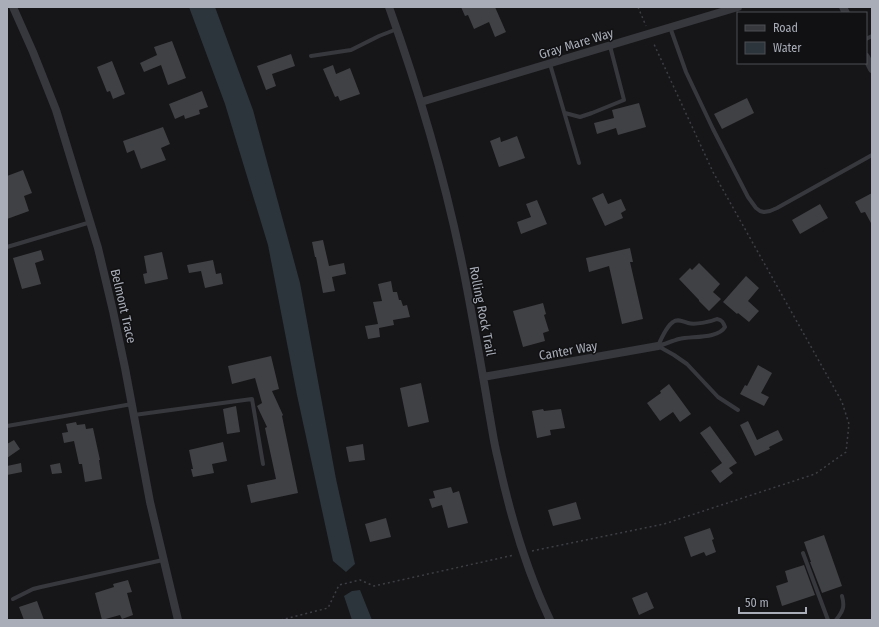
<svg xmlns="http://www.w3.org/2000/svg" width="879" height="627" viewBox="0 0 879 627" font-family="'Fira Sans Condensed',sans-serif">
	<rect width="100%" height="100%" fill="#161618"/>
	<!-- water -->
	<path fill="#2c353c" d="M189 7H215L253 110 300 283 336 479 355 564 346 572 333 561 297 395 268 245 225 104Z
		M360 590 372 620H352L344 596 352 591Z"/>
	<!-- building -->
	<path fill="#404145" d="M461 7H495L506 32 495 37 489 22 474 29 468 15 465 16Z
		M172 41 186 78 168 85 161 65 144 72 140 63 157 55 154 47Z
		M291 54 295 66 272 74 276 86 266 90 257 66Z
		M112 61 125 94 113 99 110 91 107 92 97 67Z
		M333 65 336 74 350 68 360 94 340 101 338 96 335 97 323 69Z
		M202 91 208 107 199 110 200 114 185 119 184 115 175 119 169 104Z
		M747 98 754 113 722 129 714 114Z
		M639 103 646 127 618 135 616 128 597 134 594 123 614 118 612 110Z
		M163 127 170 144 161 148 166 160 141 169 134 150 127 153 123 141Z
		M517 136 525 158 499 167 490 141 500 137 501 142Z
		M23 170 32 193 24 196 29 211 7 219V176Z
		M603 193 608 204 621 199 626 210 621 213 623 218 605 226 592 198Z
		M872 193V225L865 212 861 213 855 202Z
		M537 200 547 224 521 234 517 222 531 217 526 204Z
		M820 204 828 218 800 234 792 220Z
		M323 240 329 266 344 263 346 274 332 277 335 291 323 293 316 257H315L312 242Z
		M630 248 633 262H630L643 319 622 324 609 266 589 272 586 258Z
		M41 250 44 260 35 263 41 284 22 289 13 258Z
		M162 252 168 279 145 284 143 274 147 273 144 256Z
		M213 260 216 274 221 273 223 284 205 288 201 271 189 273 187 265Z
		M699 263 720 284 713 292 721 299 709 311 699 301V300L679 279 690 268 692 270Z
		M746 276 759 288 748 301 759 311 749 322 738 313 737 314 723 302Z
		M391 281 393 292H397L399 300H401L403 306 407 305 410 317 393 320 394 325 379 328 380 337 368 339 365 326 378 324 373 302 382 301 378 284Z
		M543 303 546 314 544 315 549 331 543 333 545 341 523 347 513 311Z
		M271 356 279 389 272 391 283 415 282 416 298 493 251 503 247 485 276 479 265 428 267 427 257 406 262 403 255 378 232 384 228 366Z
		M758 365 772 373 761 393 769 397 764 406 740 394 745 385 747 386Z
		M421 383 429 422 408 427 400 388Z
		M669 384 691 414 680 422 673 412 660 421 647 403 661 393 660 391Z
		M236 406 240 432 227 434 223 409Z
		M543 409 544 411 561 409 565 428 550 430 551 435 537 438 532 411Z
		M748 421 757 440 778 430 783 440 769 447 770 449 755 456 740 425Z
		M76 422 77 425 85 424 86 429 93 428 100 460H99L102 479 85 482 82 464H79L74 441 64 443 62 433 68 432 66 424Z
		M710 426 737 463 729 468 733 473 720 483 711 471 722 463 700 433Z
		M14 440 20 449 7 458V444Z
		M223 442 227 461 212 464 214 473 193 477 191 469H193L189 450Z
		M363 444 365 460 349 462 346 447Z
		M21 463 22 472 7 475V466Z
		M60 463 62 473 52 474 50 465Z
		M451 487 453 493 459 491 468 523 448 528 442 505 432 508 429 499 435 498 433 491Z
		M576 502 581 519 553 526 548 510Z
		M386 518 391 537 370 542 365 524Z
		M710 528 714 539 712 540 716 552 706 556 704 552 691 557 684 537Z
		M824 535 842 586 822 593 810 562H811L804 542Z
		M804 565 815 595 782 606 776 586 788 582 785 571Z
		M128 580 132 592 127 593 133 615 122 619 120 615 102 620 95 593 114 587 113 584Z
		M647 592 654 608 639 615 632 598Z
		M37 601 44 620H24L19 607Z"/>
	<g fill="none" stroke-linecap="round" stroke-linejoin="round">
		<!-- path -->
		<path stroke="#3d3f44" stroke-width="1.5" stroke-dasharray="2 3" stroke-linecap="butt" d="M638 7 646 26
			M532 551 664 524 815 474 846 452 849 424 842 402 713 172 653 42
			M281 620 328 608 339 585 360 580 374 586 514 555"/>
		<!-- service -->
		<path stroke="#37383d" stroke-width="4" d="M670 27 686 72 713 129 748 197 756 208 760 211 764 212 770 211 777 208 872 155
			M866 39 872 36
			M311 56 351 50 379 36 397 29
			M550 64 579 163
			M565 113 580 117 592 113 624 100 610 46
			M7 247 91 222
			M717 319C722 320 723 322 725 327 718 339 692 336 679 339 672 341 665 344 658 346 661 339 667 326 673 322 678 318 683 322 688 323 695 325 710 322 717 319Z
			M658 346 674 355 687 364 718 397 738 410
			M134 415 252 399 263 464
			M7 426 59 417 132 404
			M803 553 828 620
			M13 599 33 589 41 587 163 560
			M836 620C843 611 845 607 842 596"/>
		<!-- minor -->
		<path stroke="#37383d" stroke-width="8" d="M13 7 33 52 56 110 98 248 113 311 125 368 150 502 178 620
			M389 7C423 102 451 200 469 299 476 337 483 375 489 412 492 428 494 444 498 459 510 515 526 569 550 620
			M843 7 846 13
			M866 57 872 69
			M421 102 738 7
			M483 377 658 346"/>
	</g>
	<g text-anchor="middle" stroke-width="3" stroke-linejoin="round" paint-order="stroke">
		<!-- street labels -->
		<g font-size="13" fill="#a8adb8" stroke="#111113">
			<text transform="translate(576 43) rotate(-17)" y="5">Gray Mare Way</text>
			<text transform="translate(124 306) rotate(77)" y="5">Belmont Trace</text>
			<text transform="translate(483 311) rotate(79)" y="5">Rolling Rock Trail</text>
			<text transform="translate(568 350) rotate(-10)" y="5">Canter Way</text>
		</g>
	</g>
	<!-- border -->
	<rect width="879" height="627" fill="none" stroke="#a8adb8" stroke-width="16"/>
	<!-- legend -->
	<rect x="737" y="12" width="130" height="52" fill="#111113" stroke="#4d4f55"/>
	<rect x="745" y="25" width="20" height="6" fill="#37383d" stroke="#4d4f55"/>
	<text x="773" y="32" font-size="12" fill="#a8adb8">Road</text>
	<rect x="745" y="42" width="20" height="12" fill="#2c353c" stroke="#4d4f55"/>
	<text x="773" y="52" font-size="12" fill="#a8adb8">Water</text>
	<!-- scale -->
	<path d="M739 607v6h67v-6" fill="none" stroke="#a8adb8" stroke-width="2"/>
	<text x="745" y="607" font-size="12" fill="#a8adb8" stroke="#111113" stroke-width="3" paint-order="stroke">50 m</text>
</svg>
